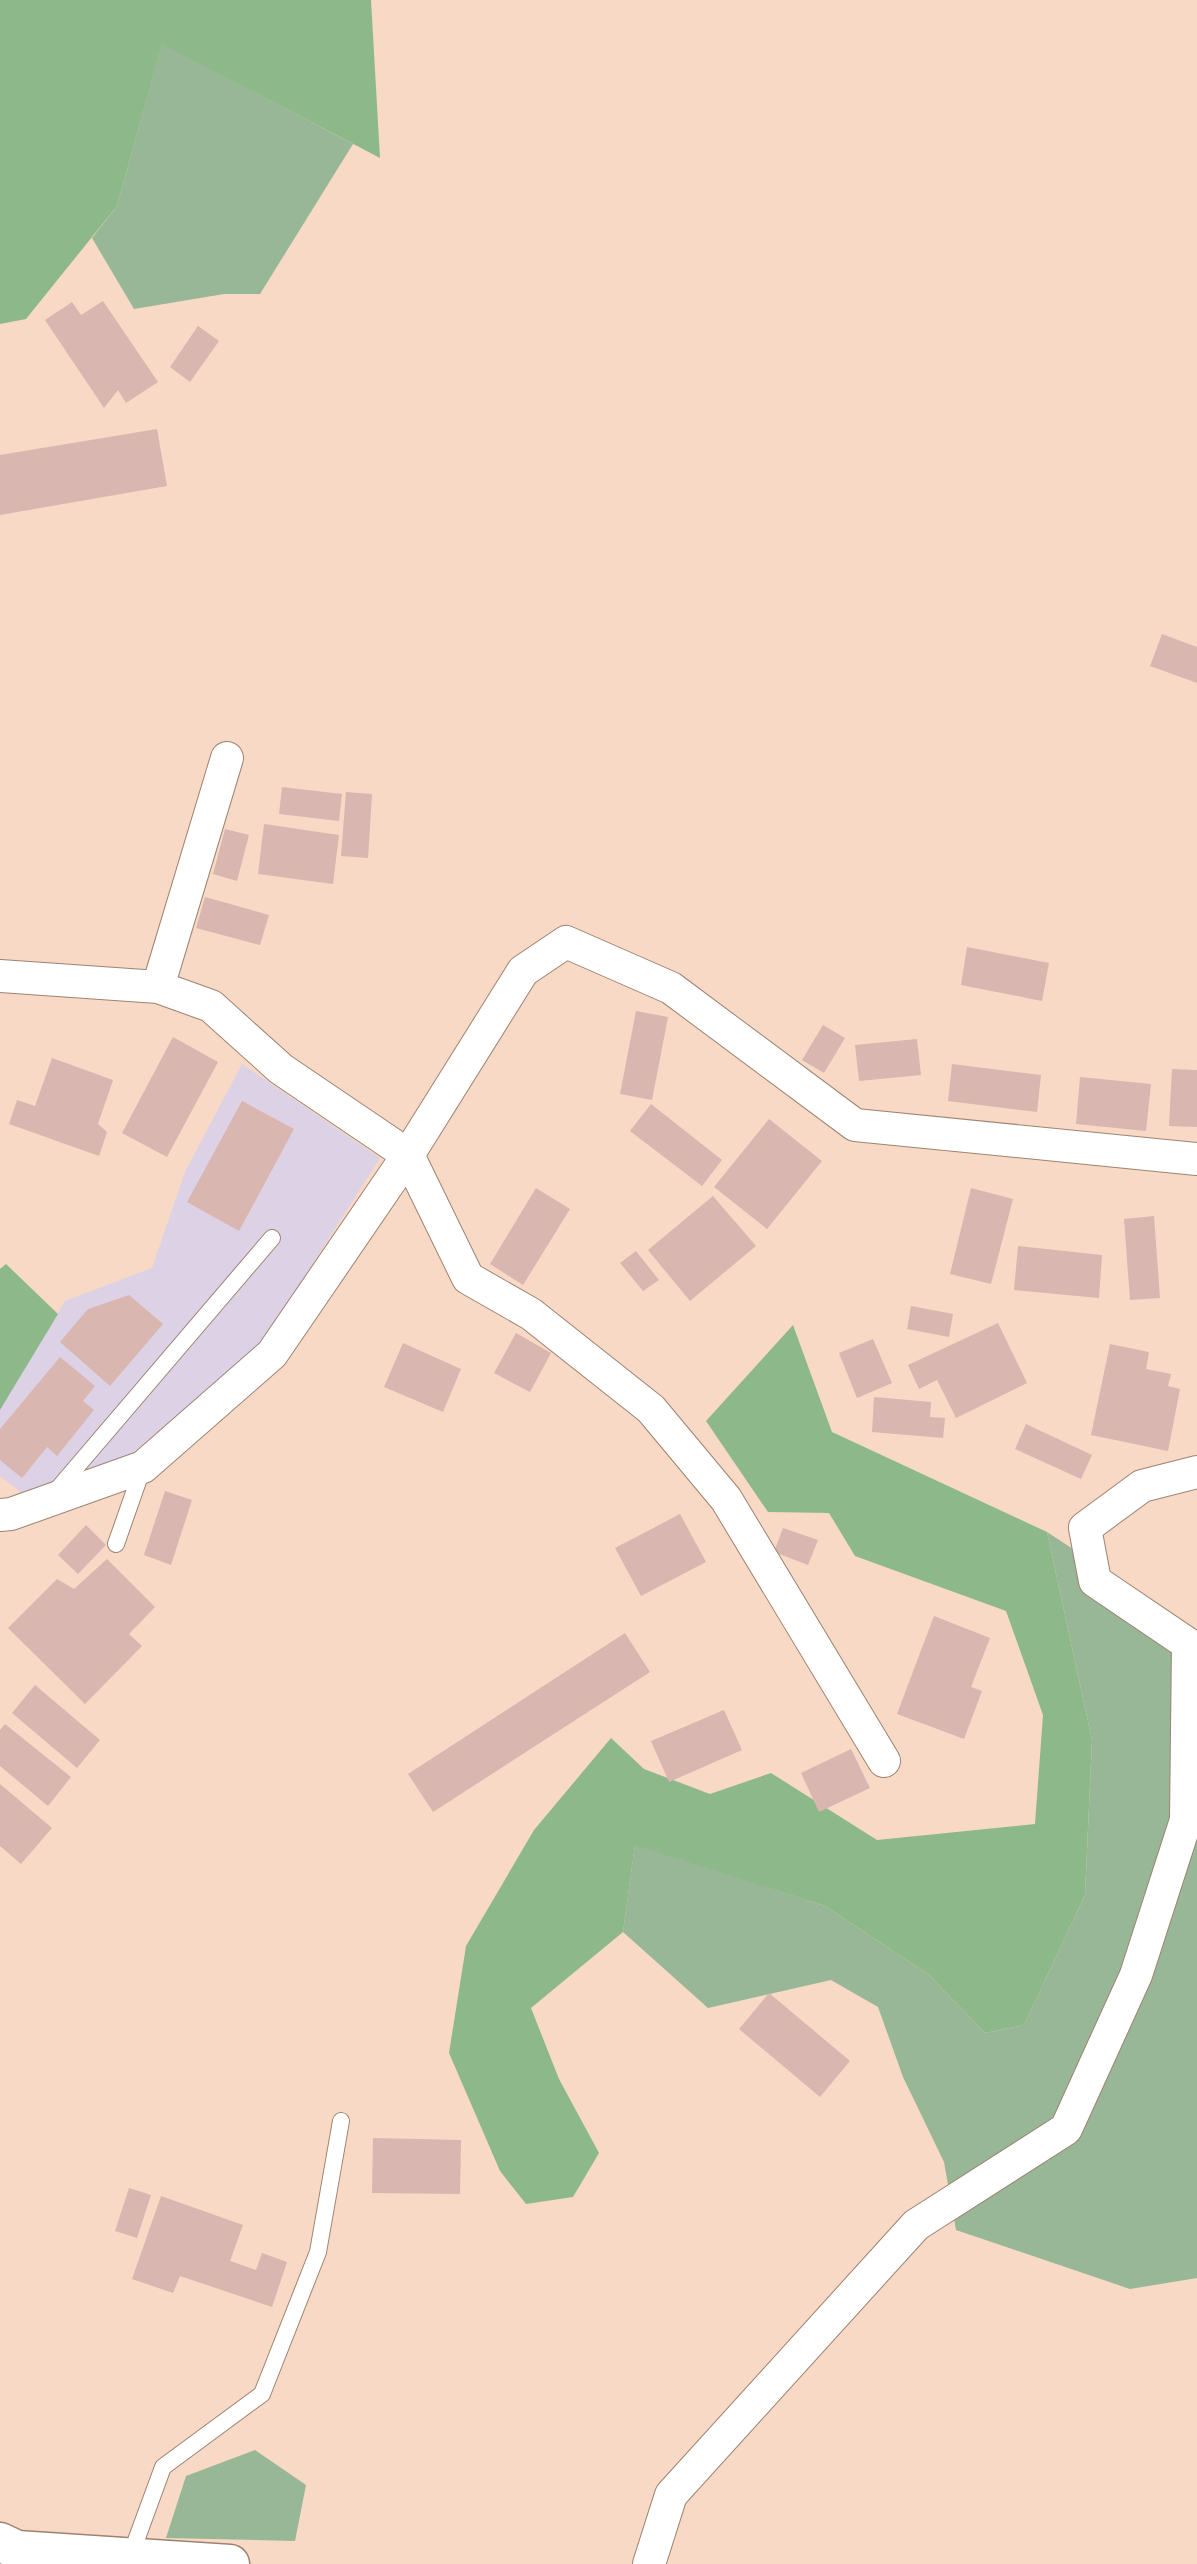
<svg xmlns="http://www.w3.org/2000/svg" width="1197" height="2564" viewBox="0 0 1197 2564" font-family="Jost,sans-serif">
	<rect width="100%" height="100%" fill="#f7d9c6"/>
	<!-- industrial -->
	<path fill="#dcd1e5" d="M242 1064 380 1158 261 1345 132 1453 23 1494 0 1476V1410L65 1301 152 1268 185 1172Z"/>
	<!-- green -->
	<path fill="#98b796" d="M162 43 353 144 260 294H224L134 309 92 238 117 206Z
		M1047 1532 1197 1630V2278L1130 2289 956 2230 944 2162 903 2077 878 2007 831 1980 708 2008 623 1932 635 1844 825 1906 928 1974 985 2033 1024 2025 1085 1895 1092 1740Z
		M255 2450 306 2485 295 2541 166 2538 186 2476Z"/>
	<!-- forest -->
	<path fill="#8db98a" d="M0 0H371L380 158 162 44 117 206 26 319 0 324Z
		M6 1264 58 1314 0 1410V1269Z
		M793 1325 832 1432 1047 1532 1092 1740 1085 1895 1024 2025 985 2033 928 1974 825 1906 635 1845 623 1932 531 2008 559 2079 599 2153 573 2197 526 2204 500 2171 449 2053 466 1946 534 1830 611 1738 644 1769 710 1794 771 1773 877 1840 1035 1824 1043 1715 1006 1611 855 1556 829 1513 768 1512 706 1421Z"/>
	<!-- building -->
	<path fill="#d9b6af" d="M103 301 158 382 126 403 118 390 104 408 45 320 72 302 81 315Z
		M198 326 219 341 190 382 170 367Z
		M157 429 167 486 0 515V455Z
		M1162 634 1197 647V683L1150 666Z
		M282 787 342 794 339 821 279 814Z
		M346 792 372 794 368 858 341 856Z
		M264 824 339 835 333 884 258 874Z
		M225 829 249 835 237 881 213 874Z
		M205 897 269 915 260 945 196 928Z
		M967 947 1049 963 1042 1001 961 985Z
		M636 1011 668 1017 652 1100 620 1094Z
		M823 1025 845 1038 824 1073 802 1060Z
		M173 1037 218 1062 167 1157 122 1133Z
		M917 1039 921 1075 859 1081 855 1045Z
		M52 1058 113 1080 98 1124 107 1132 99 1156 9 1124 17 1100 35 1106Z
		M952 1064 1041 1075 1037 1112 948 1101Z
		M1172 1069 1197 1070V1127L1169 1126Z
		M1080 1077 1151 1084 1146 1131 1076 1124Z
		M242 1101 294 1129 239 1231 187 1202Z
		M651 1104 722 1160 702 1186 630 1131Z
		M769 1119 822 1161 767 1229 714 1187Z
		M536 1188 570 1209 523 1285 490 1264Z
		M971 1188 1013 1199 991 1284 950 1274Z
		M713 1196 756 1246 690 1301 648 1250Z
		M1154 1216 1160 1298 1130 1300 1124 1219Z
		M1018 1246 1102 1255 1099 1298 1014 1290Z
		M636 1251 659 1280 643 1291 620 1263Z
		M129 1295 163 1324 110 1386 60 1342 88 1309Z
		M911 1306 953 1314 949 1337 907 1329Z
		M998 1323 1027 1383 956 1418 937 1380 919 1389 908 1365Z
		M516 1333 551 1353 530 1392 494 1373Z
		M873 1339 892 1383 857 1398 839 1353Z
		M403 1343 461 1369 443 1412 384 1387Z
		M1110 1344 1149 1352 1146 1369 1171 1374 1168 1386 1180 1389 1168 1451 1091 1435Z
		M60 1357 95 1386 83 1401 94 1410 57 1456 47 1447 22 1478 0 1460V1429Z
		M874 1397 931 1402 930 1417 945 1418 943 1438 872 1432Z
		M1026 1424 1092 1455 1081 1479 1015 1449Z
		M165 1491 192 1500 171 1565 144 1555Z
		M680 1514 706 1562 641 1596 615 1548Z
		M86 1525 106 1545 78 1574 58 1555Z
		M783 1528 818 1540 808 1565 774 1552Z
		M107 1559 155 1607 129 1634 142 1646 85 1704 8 1628 57 1579 74 1589Z
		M934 1616 990 1638 971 1687 982 1691 964 1739 897 1714Z
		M625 1633 650 1672 433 1812 408 1774Z
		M35 1685 100 1740 77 1768 12 1713Z
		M724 1710 742 1750 669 1782 651 1741Z
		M5 1724 71 1777 48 1806 0 1766V1730Z
		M851 1749 870 1788 819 1812 801 1773Z
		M0 1784 52 1828 21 1864 0 1846Z
		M769 1993 850 2061 820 2097 739 2029Z
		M373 2138 461 2140 460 2194 372 2193Z
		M129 2188 151 2195 137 2238 115 2231Z
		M161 2196 243 2225 230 2261 256 2270 262 2253 287 2262 272 2307 180 2276 173 2293 132 2279Z"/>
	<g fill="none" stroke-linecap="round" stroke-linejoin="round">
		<!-- service casing -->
		<g stroke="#9e8371" stroke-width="18">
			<path id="service" d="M56 1491 272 1238
				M116 1544 143 1467
				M130 2557 163 2467 262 2394 318 2252 341 2121"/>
		</g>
		<!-- minor casing -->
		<g stroke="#9e8371" stroke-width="34">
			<path id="minor" d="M0 976 158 987 211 1006 281 1069 408 1155 468 1278 531 1314 651 1409 726 1499 884 1761
				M158 987 227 758
				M0 1515 11 1514 143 1467 272 1354 408 1155 523 971 566 942 671 988 855 1125 1197 1159
				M649 2564 671 2495 916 2225 1066 2129 1136 1975 1186 1820 1188 1644 1095 1581 1085 1528 1142 1486 1197 1472"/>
		</g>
		<!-- tertiary casing -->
		<g stroke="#9e8371" stroke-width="41">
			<path id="tertiary" d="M0 2542 17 2550 230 2564"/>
		</g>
		<!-- service -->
		<use href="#service" stroke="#fff" stroke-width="16"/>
		<!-- minor -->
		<use href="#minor" stroke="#fff" stroke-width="32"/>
		<!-- tertiary -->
		<use href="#tertiary" stroke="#fff" stroke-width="38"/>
	</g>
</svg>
